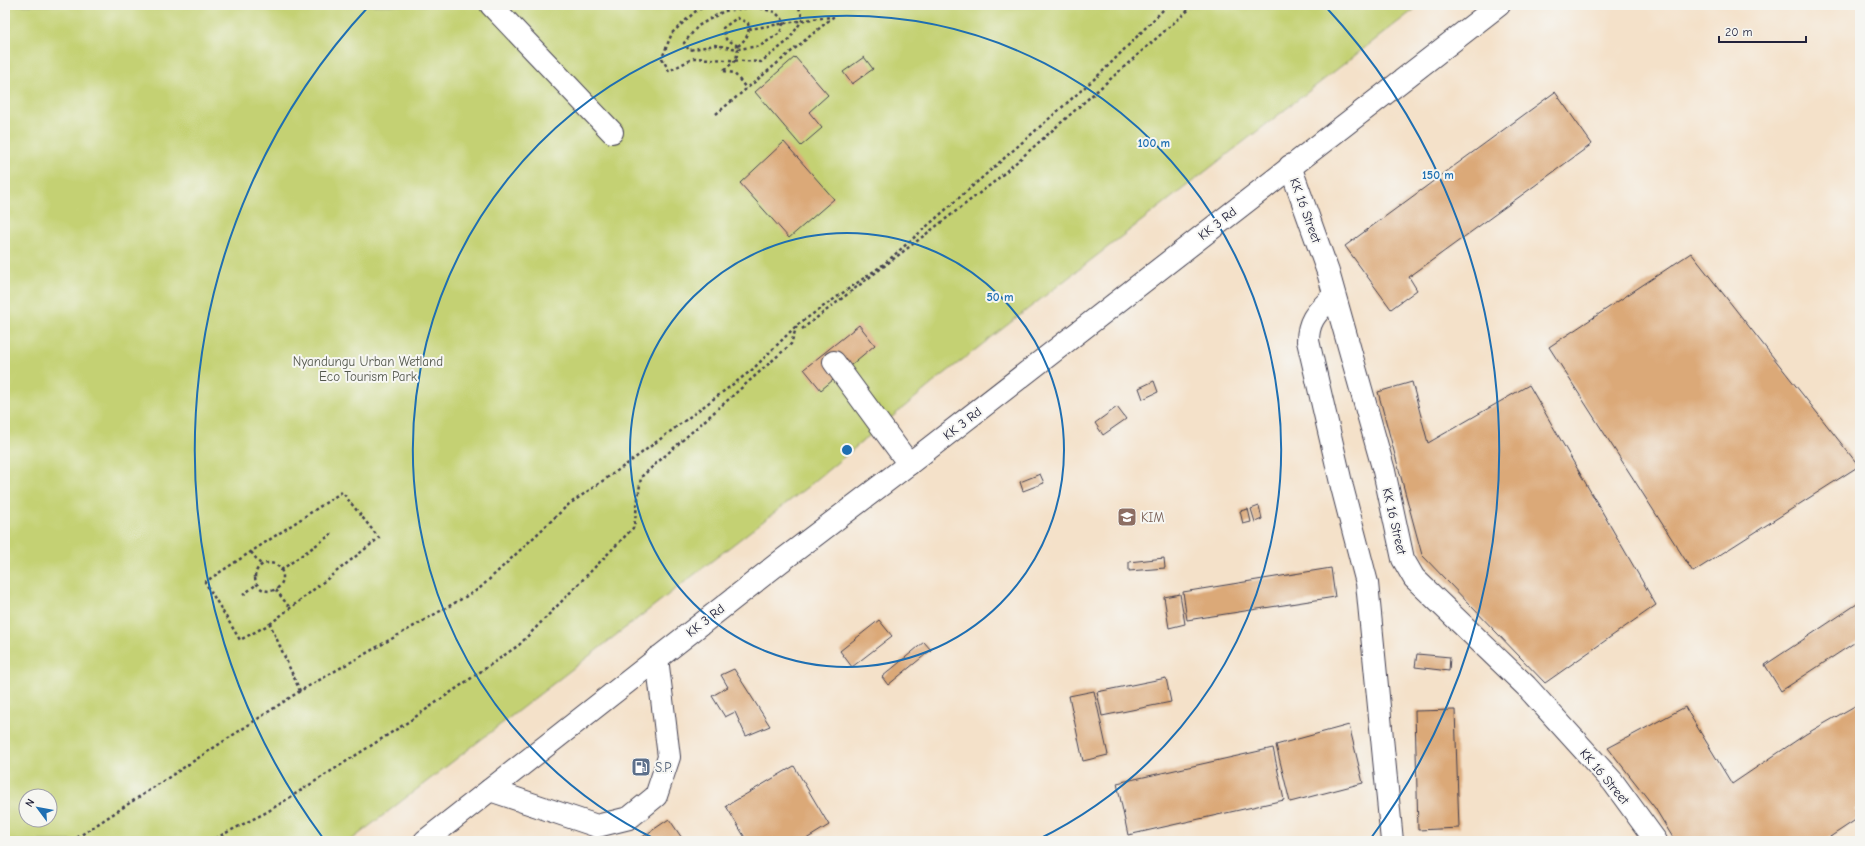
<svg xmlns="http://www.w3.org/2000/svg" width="1865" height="846" viewBox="0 0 1865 846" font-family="'Comic Neue',sans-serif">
	<rect width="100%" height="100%" fill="#f6f6f2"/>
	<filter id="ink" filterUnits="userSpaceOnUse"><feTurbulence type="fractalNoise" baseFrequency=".025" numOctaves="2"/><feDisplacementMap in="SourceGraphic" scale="8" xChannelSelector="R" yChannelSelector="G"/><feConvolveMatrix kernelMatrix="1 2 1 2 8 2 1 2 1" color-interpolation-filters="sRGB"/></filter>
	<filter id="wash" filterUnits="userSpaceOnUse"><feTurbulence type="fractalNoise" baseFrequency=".012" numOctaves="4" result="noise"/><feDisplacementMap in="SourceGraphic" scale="16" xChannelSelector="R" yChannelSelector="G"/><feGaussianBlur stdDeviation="0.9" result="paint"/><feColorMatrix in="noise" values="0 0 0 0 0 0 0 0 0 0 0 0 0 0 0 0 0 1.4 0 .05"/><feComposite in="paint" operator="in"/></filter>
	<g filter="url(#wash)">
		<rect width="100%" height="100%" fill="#f4e1c9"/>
		<!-- green -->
		<path fill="#c4d173" stroke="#737a57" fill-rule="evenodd" d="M5 5H1420L939 378 810 485 350 841H5ZM26 796H50V820H26Z"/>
		<g id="blocks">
			<!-- building -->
			<path fill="#dba978" d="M795 57 828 95 809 112 822 128 801 146 755 92Z
				M864 57 873 69 852 84 843 72Z
				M1555 92 1592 144 1409 277 1417 290 1391 309 1345 246Z
				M784 142 834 199 789 238 740 183Z
				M1691 253 1859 466 1693 572 1549 347Z
				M859 325 875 345 821 390 804 369Z
				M1154 381 1158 392 1143 399 1139 388Z
				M1412 382 1428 443 1529 385 1656 605 1545 683 1422 555 1378 392Z
				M1117 407 1126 419 1103 435 1095 423Z
				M1040 474 1044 483 1023 491 1020 482Z
				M1259 506 1262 519 1255 522 1251 509Z
				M1248 509 1251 522 1243 524 1240 511Z
				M1164 558 1165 568 1129 571V562Z
				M1331 568 1335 597 1187 620 1183 592Z
				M1180 594 1185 624 1169 628 1164 597Z
				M1860 602V639L1781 691 1765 665Z
				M879 620 892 636 852 667 840 651Z
				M924 642 931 650 888 685 882 677Z
				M1417 654 1450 657 1449 671 1415 667Z
				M734 669 770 726 746 736 735 712 725 717 712 696 728 687 721 675Z
				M1166 678 1171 702 1102 716 1097 692Z
				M1094 691 1108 755 1083 761 1069 696Z
				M1860 703V805L1855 809 1860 817 1824 841H1675L1655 808 1608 748 1685 707 1732 784 1806 734Z
				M1455 710 1459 828 1418 830 1415 711Z
				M1349 725 1363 783 1290 802 1276 745Z
				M1273 748 1284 800 1128 835 1117 783Z
				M794 766 829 825 803 841H747L726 806Z
				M669 819 684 841H643L641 838Z"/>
		</g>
	</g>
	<g filter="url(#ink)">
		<use href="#blocks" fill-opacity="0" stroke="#423f50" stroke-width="1"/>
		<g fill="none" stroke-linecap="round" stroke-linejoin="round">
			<!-- minor casing -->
			<g stroke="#423f50" stroke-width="24">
				<path id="minor" d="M491 5 612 132
					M1290 166 1328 272 1384 471 1403 559 1414 578 1526 686 1613 782 1656 841
					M1334 295C1319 311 1308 318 1308 341L1342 487 1367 583 1392 841
					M834 362 909 464
					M490 790 597 826 629 818 656 796 669 757 657 658"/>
			</g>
			<!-- highway casing -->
			<g stroke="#423f50" stroke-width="24">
				<path id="highway" d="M425 841 780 562 909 464 1499 5"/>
			</g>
			<!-- path -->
			<path stroke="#423f50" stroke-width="2.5" stroke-dasharray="3 3" stroke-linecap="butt" d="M707 5 696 11 672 33 662 58 669 71 694 58 761 62 788 41 803 19 798 5
				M724 70 736 60 738 49 715 45 689 50 684 43 698 26 724 11 756 7 775 12 784 21 780 33 760 46 738 49V46L726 39 723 28 737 18 748 23C750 35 746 39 738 46
				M724 71 734 73 746 88
				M716 114 833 17C804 19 777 25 749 29
				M802 329 994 182 1194 5
				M251 552 262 566
				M255 577a14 14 0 1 1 28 0a14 14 0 1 1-28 0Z
				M281 570 333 533
				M276 590 290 608
				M243 595 257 584
				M270 624 379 538 342 492 205 582 240 640 270 624 300 691
				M72 841 300 691 479 589 568 505 627 464 752 370 797 325 884 264 1101 73 1168 5
				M210 841 267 812 408 722 519 645 634 527 641 477 791 344 797 325"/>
			<!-- minor -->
			<use href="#minor" stroke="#fff" stroke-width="22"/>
			<!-- highway -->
			<use href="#highway" stroke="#fff" stroke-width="22"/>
		</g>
	</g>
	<!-- distance rings -->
	<g fill="none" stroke="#1f6fb2" stroke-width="2">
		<circle cx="847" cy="450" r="217"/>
		<path d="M657 840A434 434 0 1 1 1037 840"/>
		<path d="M323 838A652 652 0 0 1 370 5M1324 5A652 652 0 0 1 1371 838"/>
	</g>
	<!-- icons -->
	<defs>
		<g id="school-square" transform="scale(1)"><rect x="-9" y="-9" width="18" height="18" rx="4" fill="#8d6e63" stroke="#f6f6f2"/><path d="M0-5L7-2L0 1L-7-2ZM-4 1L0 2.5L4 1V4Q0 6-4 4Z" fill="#fff"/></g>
		<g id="fuel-square" transform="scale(1)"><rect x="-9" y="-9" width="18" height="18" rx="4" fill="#5c6f8a" stroke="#f6f6f2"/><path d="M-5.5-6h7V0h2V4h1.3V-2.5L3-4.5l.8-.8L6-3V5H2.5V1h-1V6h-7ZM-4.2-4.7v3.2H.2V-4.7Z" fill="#fff"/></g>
	</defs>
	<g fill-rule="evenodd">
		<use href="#school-square" x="1127" y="517"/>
		<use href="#fuel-square" x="641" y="767"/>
	</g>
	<g text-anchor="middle" stroke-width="4" stroke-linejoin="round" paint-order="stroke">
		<!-- street labels -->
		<g font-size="13" fill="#22223b" stroke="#f6f6f2">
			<text transform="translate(1306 210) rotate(70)" y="5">KK 16 Street</text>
			<text transform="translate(1217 223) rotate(-38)" y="5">KK 3 Rd</text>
			<text transform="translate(962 423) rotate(-38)" y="5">KK 3 Rd</text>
			<text transform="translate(1395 521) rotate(77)" y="5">KK 16 Street</text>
			<text transform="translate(705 620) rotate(-38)" y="5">KK 3 Rd</text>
			<text transform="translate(1605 776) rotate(50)" y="5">KK 16 Street</text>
		</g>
		<!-- park labels -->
		<g font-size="13" fill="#53574c" stroke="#f6f6f2">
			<text x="368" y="366">Nyandungu Urban Wetland<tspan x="368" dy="15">Eco Tourism Park</tspan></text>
		</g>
		<!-- education labels -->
		<g font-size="13" fill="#785e54" stroke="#f6f6f2" text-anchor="start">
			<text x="1141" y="522">KIM</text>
		</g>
		<!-- service labels -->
		<g font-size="13" fill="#4e5e75" stroke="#f6f6f2" text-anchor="start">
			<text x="655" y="772">S.P.</text>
		</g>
	</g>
	<circle cx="847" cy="450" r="6" fill="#1f6fb2" stroke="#f6f6f2" stroke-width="2"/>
	<g font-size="12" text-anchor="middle" font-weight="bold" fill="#1f6fb2" stroke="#f6f6f2" stroke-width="4" stroke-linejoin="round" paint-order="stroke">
		<text x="1154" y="147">100 m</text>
		<text x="1438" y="179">150 m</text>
		<text x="1000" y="301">50 m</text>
	</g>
	<!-- margin -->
	<rect width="1865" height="846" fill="none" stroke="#f6f6f2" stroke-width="20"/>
	<!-- north arrow -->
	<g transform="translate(38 808) rotate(302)"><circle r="19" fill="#f6f6f2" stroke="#a1a1a9"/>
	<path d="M0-3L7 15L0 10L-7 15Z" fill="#1f6fb2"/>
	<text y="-6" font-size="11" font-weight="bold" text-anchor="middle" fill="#22223b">N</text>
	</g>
	<!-- scale -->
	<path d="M1719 36v6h87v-6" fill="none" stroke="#22223b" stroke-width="2"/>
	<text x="1725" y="36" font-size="12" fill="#22223b" stroke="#f6f6f2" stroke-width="3" paint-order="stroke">20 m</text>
</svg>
